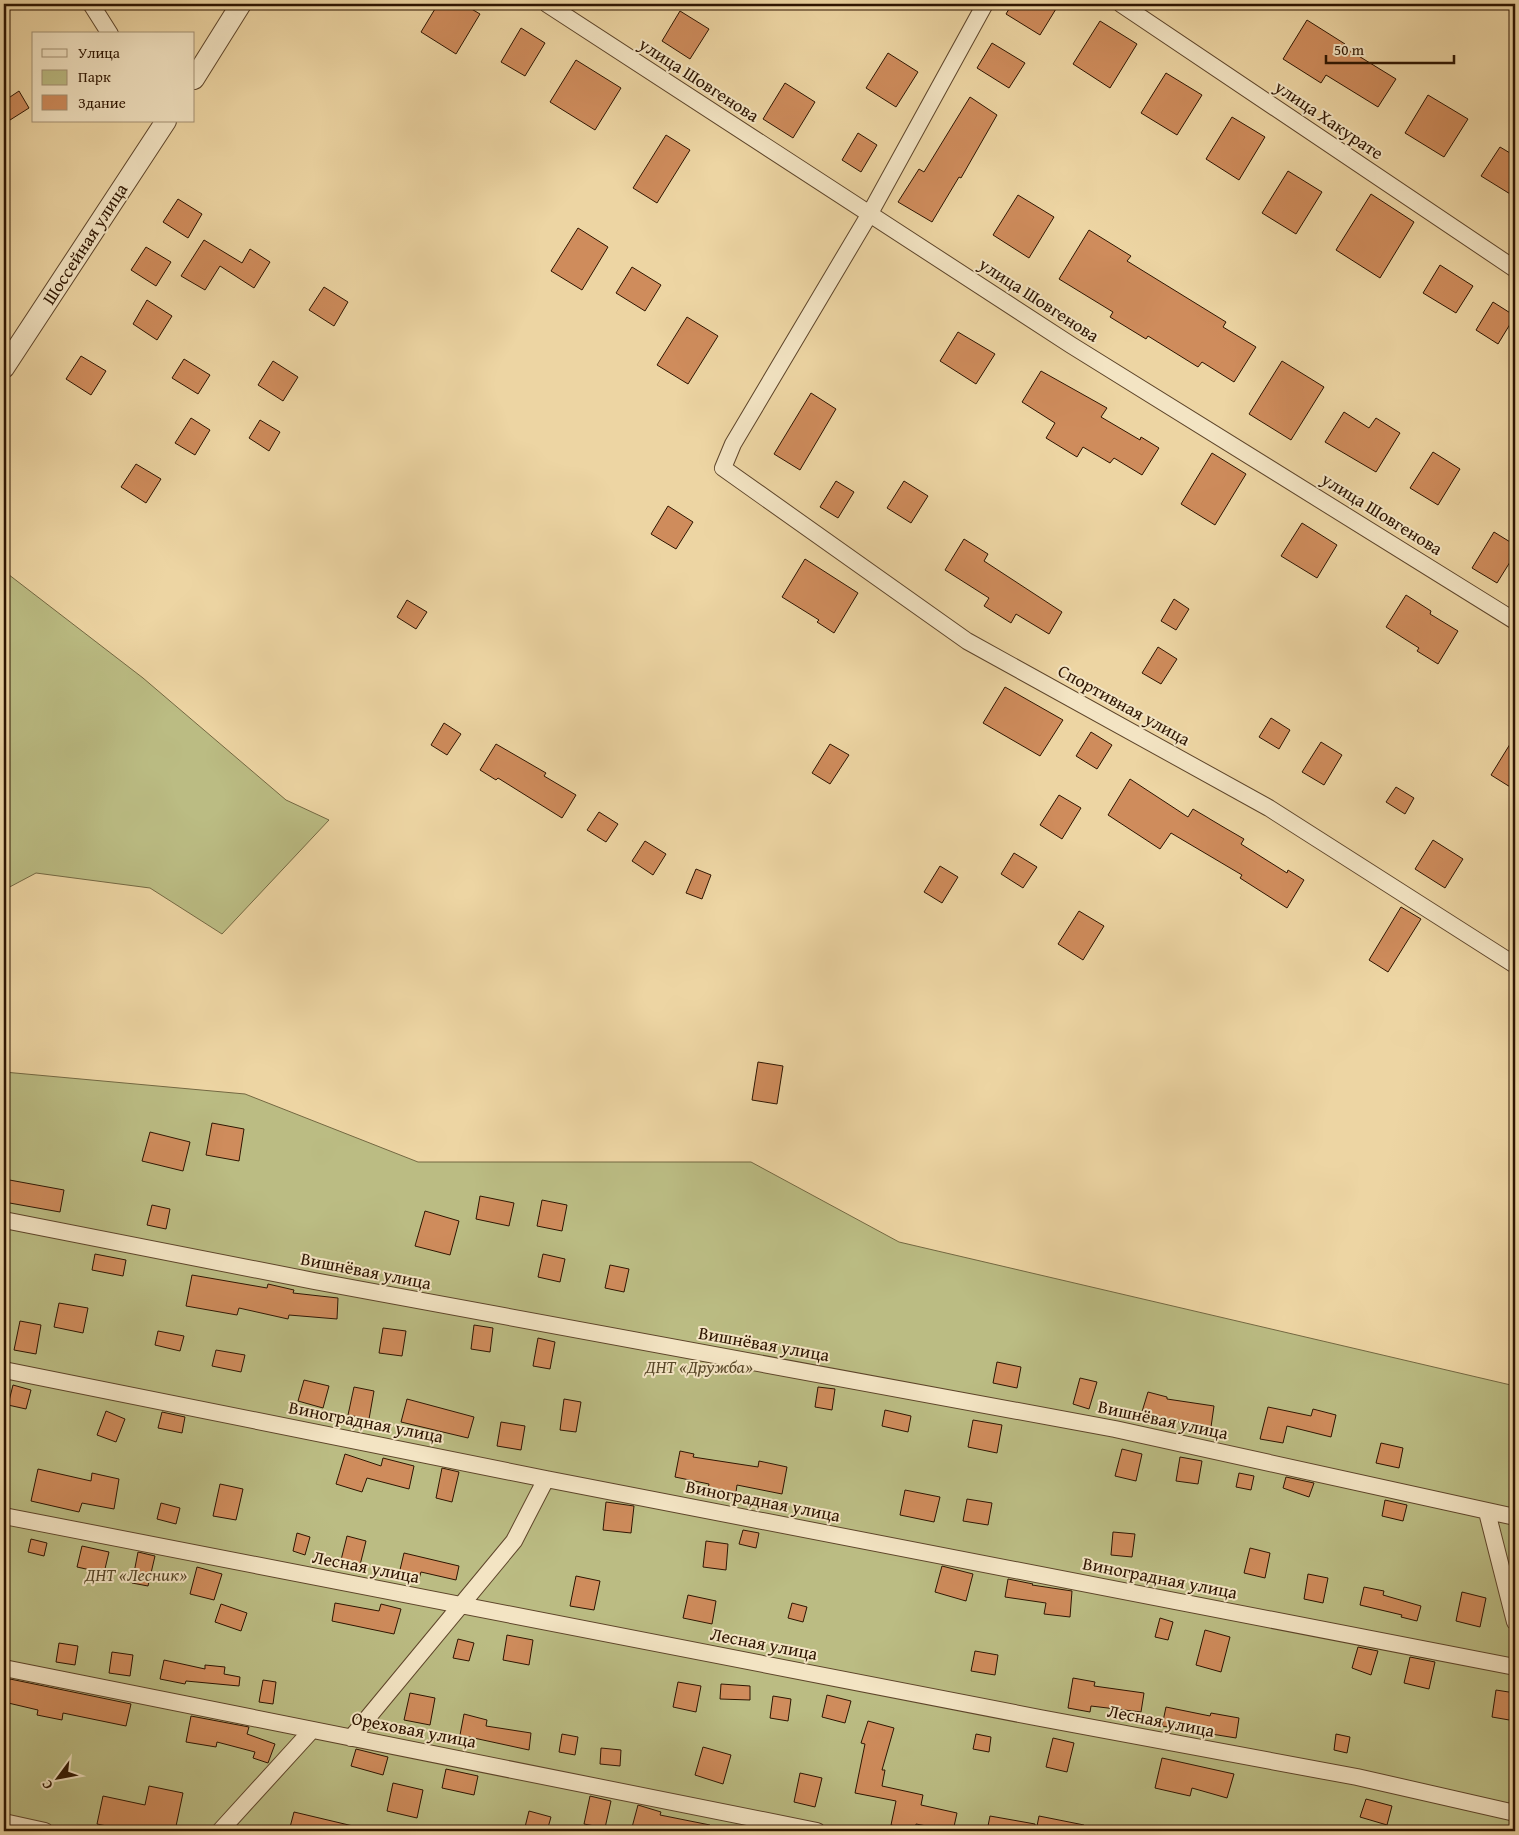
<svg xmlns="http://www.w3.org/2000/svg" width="1519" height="1835" viewBox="0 0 1519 1835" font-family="'Gentium Book Plus',serif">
	<rect width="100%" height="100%" fill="#edd5a3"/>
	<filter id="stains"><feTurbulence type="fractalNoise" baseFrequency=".004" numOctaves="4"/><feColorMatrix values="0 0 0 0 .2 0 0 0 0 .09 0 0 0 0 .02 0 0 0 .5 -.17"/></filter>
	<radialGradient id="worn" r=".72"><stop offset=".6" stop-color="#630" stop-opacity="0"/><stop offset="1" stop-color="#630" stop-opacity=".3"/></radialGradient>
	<!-- green -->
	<path fill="#bbbc83" stroke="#746842" d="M4 571 143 678 286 800 329 820 222 934 150 888 36 873 4 890Z
		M4 1072 245 1094 418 1162H751L899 1242 1515 1386V1831H4Z"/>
	<!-- building -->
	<path fill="#cf8c5c" stroke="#2e1501" d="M438 4H463L480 14 456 54 421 32Z
		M1012 4H1059L1040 35 1006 14Z
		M680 11 709 29 690 59 662 41Z
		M1307 20 1345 44 1344 47 1396 79 1378 107 1326 75 1321 83 1283 59Z
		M1100 21 1137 44 1110 88 1073 64Z
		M521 28 545 43 525 76 501 62Z
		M992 43 1025 63 1009 88 977 68Z
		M888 53 918 72 896 107 866 88Z
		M576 60 621 88 595 130 550 102Z
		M1166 73 1202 95 1177 135 1141 113Z
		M785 83 815 102 793 138 763 119Z
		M19 91 29 108 10 120 4 110V101Z
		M1428 95 1468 119 1444 157 1405 133Z
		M970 97 997 115 961 178 959 177 932 222 898 202 919 169 924 172Z
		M1232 117 1265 137 1239 180 1206 159Z
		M858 133 877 145 861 172 842 160Z
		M666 135 690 150 657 203 633 188Z
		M1500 147 1515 156V197L1481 176Z
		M1288 171 1322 192 1296 234 1262 213Z
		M1371 194 1414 222 1380 278 1336 250Z
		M1018 195 1054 217 1029 258 993 235Z
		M178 199 202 214 188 238 163 222Z
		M578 228 608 247 582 290 551 271Z
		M1089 230 1131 256 1127 261 1226 322 1223 327 1256 347 1234 382 1202 362 1198 367 1148 336 1146 339 1110 317 1113 312 1059 279Z
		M204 240 242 263 250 249 270 262 254 288 220 266 205 290 181 276Z
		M146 247 171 262 156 286 131 270Z
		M1440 265 1473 286 1456 313 1423 293Z
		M632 267 661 285 645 311 616 293Z
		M324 287 348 302 334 326 309 310Z
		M147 300 172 316 157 340 133 324Z
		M1493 302 1515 316 1498 344 1476 330Z
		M687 317 718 336 688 384 657 365Z
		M958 332 995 354 976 384 940 361Z
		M81 356 106 371 91 395 66 379Z
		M184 359 210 375 198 394 172 378Z
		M273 361 298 377 283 401 258 385Z
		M1282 361 1324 387 1291 440 1249 414Z
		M1041 371 1107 408 1101 417 1140 440 1141 437 1159 448 1142 475 1114 458 1110 463 1083 447 1077 457 1046 438 1055 423 1022 402Z
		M811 393 836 409 800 470 774 454Z
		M1344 412 1369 428 1376 418 1400 433 1376 472 1325 442Z
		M191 418 210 430 195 455 175 443Z
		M260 420 280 432 269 451 249 438Z
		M1433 452 1460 469 1438 505 1410 488Z
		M1212 453 1246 474 1215 525 1181 504Z
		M136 464 161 479 146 503 121 487Z
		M836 481 854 492 838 518 820 507Z
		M904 481 928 496 911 523 887 508Z
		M668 506 693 522 676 549 651 534Z
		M1302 523 1337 545 1317 578 1281 556Z
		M1494 532 1515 545V554L1497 583 1472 568Z
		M964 539 988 554 984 561 1062 612 1049 634 1016 614 1011 623 984 606 989 598 945 570Z
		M805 559 858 593 834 633 817 622 819 620 782 597Z
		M1406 595 1431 611 1430 614 1458 631 1438 664 1417 651 1419 648 1386 627Z
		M1174 599 1189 609 1176 630 1161 621Z
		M407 600 427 612 416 629 397 617Z
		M1158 647 1177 659 1161 684 1142 673Z
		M1005 687 1063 720 1040 756 983 723Z
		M1271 718 1290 730 1279 749 1259 737Z
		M444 723 461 734 447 755 431 745Z
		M1091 732 1112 745 1097 769 1076 756Z
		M1515 736V790L1491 775Z
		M1321 742 1342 755 1324 785 1302 772Z
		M496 744 546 773 544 776 576 795 562 818 498 778 496 780 480 770Z
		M830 744 849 755 830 784 812 773Z
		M1130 779 1188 817 1193 809 1225 828 1244 839 1241 844 1287 873 1288 870 1304 880 1287 908 1240 878 1242 875 1171 833 1160 849 1108 815Z
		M1396 787 1414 798 1405 814 1386 802Z
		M1059 795 1081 808 1062 839 1040 825Z
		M599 812 618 824 606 842 587 830Z
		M1433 840 1463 859 1445 888 1415 869Z
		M645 841 666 854 653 875 632 861Z
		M1014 853 1037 867 1023 888 1001 874Z
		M940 866 958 877 942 903 924 892Z
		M696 869 711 875 702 899 686 893Z
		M1401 907 1421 919 1388 972 1369 960Z
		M1079 911 1104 926 1083 960 1058 944Z
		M758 1062 783 1066 777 1104 752 1100Z
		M212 1123 244 1129 239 1161 206 1155Z
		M150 1132 190 1142 183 1171 142 1161Z
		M4 1179 64 1190 60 1212 4 1202Z
		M480 1196 514 1203 509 1226 476 1219Z
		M542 1200 567 1205 562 1231 537 1226Z
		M152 1205 170 1209 166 1229 147 1225Z
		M425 1211 459 1221 450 1255 415 1246Z
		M95 1254 126 1260 123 1276 92 1270Z
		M543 1254 565 1259 560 1282 538 1277Z
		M610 1265 629 1269 624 1292 605 1288Z
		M192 1275 267 1288 268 1284 294 1290 293 1293 338 1298 337 1319 289 1315 288 1319 239 1308 237 1315 186 1306Z
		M59 1303 88 1308 83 1333 54 1327Z
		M20 1321 41 1325 36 1354 14 1350Z
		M474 1325 493 1328 490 1352 471 1349Z
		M383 1328 406 1331 402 1356 379 1353Z
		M158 1331 184 1336 180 1351 155 1345Z
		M538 1338 555 1342 550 1369 533 1366Z
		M216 1350 245 1355 241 1372 212 1366Z
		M997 1362 1021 1367 1017 1388 993 1383Z
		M1080 1378 1097 1382 1089 1409 1073 1404Z
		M304 1380 329 1386 323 1408 298 1401Z
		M13 1385 31 1390 26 1409 8 1405Z
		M354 1387 374 1391 369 1419 348 1415Z
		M818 1387 835 1389 832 1410 815 1407Z
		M1148 1392 1167 1397V1399L1214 1406 1211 1427 1161 1419V1421L1141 1415Z
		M407 1399 474 1417 468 1438 401 1422Z
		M564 1399 581 1402 576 1432 560 1430Z
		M1268 1407 1311 1416 1313 1409 1336 1415 1331 1437 1287 1426 1283 1443 1260 1439Z
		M885 1410 911 1416 908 1432 882 1426Z
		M106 1411 125 1419 116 1442 97 1435Z
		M162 1412 185 1417 182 1433 158 1428Z
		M973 1420 1002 1425 997 1453 968 1447Z
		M501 1422 525 1426 521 1450 497 1446Z
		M1381 1443 1403 1448 1399 1468 1376 1463Z
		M1122 1449 1142 1454 1136 1481 1115 1476Z
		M680 1451 694 1454 693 1457 758 1467 759 1461 787 1467 782 1494 737 1485 736 1492 708 1488 709 1484 675 1477Z
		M345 1454 381 1466 383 1458 414 1466 409 1489 367 1478 362 1492 336 1484Z
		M1180 1457 1202 1461 1198 1484 1176 1481Z
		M442 1468 459 1472 452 1502 436 1498Z
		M38 1469 91 1481 92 1473 119 1479 114 1509 82 1503 79 1512 31 1501Z
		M1239 1473 1254 1476 1251 1490 1236 1487Z
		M1286 1477 1314 1483 1309 1497 1283 1488Z
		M220 1484 243 1489 236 1520 213 1516Z
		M905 1490 940 1497 934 1522 900 1515Z
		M967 1499 992 1503 988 1525 963 1521Z
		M1385 1500 1407 1505 1403 1521 1382 1516Z
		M606 1502 634 1506 631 1533 603 1530Z
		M161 1503 180 1508 176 1524 157 1519Z
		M743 1530 759 1533 756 1548 739 1544Z
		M1113 1532 1135 1534 1132 1557 1111 1555Z
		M297 1533 310 1537 305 1555 293 1551Z
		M347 1536 366 1541 359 1569 340 1564Z
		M31 1539 47 1543 44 1556 28 1552Z
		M706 1541 728 1544 726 1570 703 1567Z
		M82 1546 109 1552 104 1573 77 1567Z
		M1250 1548 1270 1553 1265 1578 1244 1573Z
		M138 1552 155 1556 148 1586 132 1583Z
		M404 1553 459 1566 456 1580 421 1572 419 1579 399 1574Z
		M942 1566 973 1574 966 1601 935 1592Z
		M197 1567 222 1574 214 1600 190 1594Z
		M1308 1574 1328 1578 1323 1603 1304 1599Z
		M576 1576 600 1581 594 1610 570 1606Z
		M1008 1579 1033 1584 1032 1585 1072 1591 1070 1617 1044 1614 1046 1603 1005 1597Z
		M1364 1587 1384 1591 1383 1595 1421 1606 1417 1621 1401 1617 1402 1615 1360 1605Z
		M1462 1592 1486 1598 1480 1627 1456 1621Z
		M688 1595 716 1601 712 1624 683 1618Z
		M335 1603 379 1611 381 1604 401 1609 394 1634 332 1621Z
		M792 1603 807 1607 803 1622 788 1618Z
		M221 1604 247 1613 241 1631 215 1622Z
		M1160 1618 1173 1622 1168 1640 1155 1637Z
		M1205 1630 1230 1637 1221 1672 1196 1665Z
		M507 1635 533 1640 529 1665 503 1660Z
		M458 1639 474 1643 469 1661 453 1658Z
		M59 1643 78 1646 75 1665 56 1662Z
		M1358 1647 1378 1651 1371 1675 1352 1668Z
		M975 1651 998 1655 995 1675 971 1671Z
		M112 1652 133 1655 130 1676 109 1673Z
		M1410 1657 1435 1662 1429 1689 1404 1683Z
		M164 1660 205 1669V1665L225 1667 224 1674 240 1677 239 1686 186 1681 185 1684 160 1679Z
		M1073 1678 1095 1682 1094 1686 1144 1693 1141 1712 1091 1706 1090 1712 1068 1708Z
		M10 1679 131 1704 126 1726 63 1713 62 1720 37 1715 38 1710 4 1702Z
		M263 1680 276 1682 273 1704 259 1702Z
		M678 1682 701 1686 696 1712 673 1707Z
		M721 1684 750 1686V1700L720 1699Z
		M1496 1690 1515 1693V1721L1492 1717Z
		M410 1693 435 1698 430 1725 404 1720Z
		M827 1695 851 1701 845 1723 822 1717Z
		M773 1696 791 1699 788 1721 770 1718Z
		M1166 1707 1210 1716 1211 1713 1239 1718 1236 1738 1162 1726Z
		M464 1714 487 1720 486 1726 531 1733 529 1750 460 1735Z
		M191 1716 249 1727 247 1734 275 1744 268 1763 253 1758 255 1752 217 1742 216 1747 186 1742Z
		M868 1721 894 1728 882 1770H885L882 1786 923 1795 921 1805 957 1813 953 1831 916 1824 915 1830 891 1825 896 1801 855 1793 865 1744 861 1743Z
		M562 1734 578 1737 575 1755 559 1752Z
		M976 1734 991 1737 989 1752 973 1749Z
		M1336 1734 1350 1737 1347 1753 1334 1750Z
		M1053 1738 1074 1743 1067 1772 1046 1767Z
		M703 1747 731 1755 723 1784 695 1775Z
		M601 1748 621 1750 620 1766 600 1764Z
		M356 1749 388 1757 383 1775 351 1766Z
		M1162 1758 1234 1774 1227 1798 1192 1788 1190 1796 1155 1788Z
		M446 1769 478 1776 474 1795 442 1788Z
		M800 1773 822 1778 815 1807 794 1802Z
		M393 1783 423 1790 417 1818 387 1811Z
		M149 1786 183 1793 175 1831H151L127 1826 126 1830 97 1824 103 1796 145 1805Z
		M590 1796 611 1801 605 1828 584 1824Z
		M1366 1799 1392 1806 1387 1825 1360 1817Z
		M638 1805 661 1812 660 1815 710 1825 709 1831H631Z
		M529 1811 551 1817 547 1831H524Z
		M294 1812 353 1826V1831H289Z
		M990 1816 1035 1824V1831H987Z
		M1039 1816 1084 1825V1831H1036Z"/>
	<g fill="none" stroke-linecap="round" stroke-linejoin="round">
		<!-- minor casing -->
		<g stroke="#5e452a" stroke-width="18">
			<path id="minor" d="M91 4 110 34
				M547 4 1071 345 1515 621
				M985 4 869 215 733 444 723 468 967 641 1269 808 1515 965
				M1121 4 1515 269
				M4 1220 314 1281 1115 1429 1515 1517
				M4 1370 546 1479 1515 1667
				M1487 1512 1515 1622
				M4 1516 1040 1718 1357 1777 1515 1813
				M4 1668 817 1831
				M351 1738 514 1541 546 1479
				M4 1822 45 1831
				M220 1831 312 1730"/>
		</g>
		<!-- tertiary casing -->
		<g stroke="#5e452a" stroke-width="22">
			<path id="tertiary" d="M194 79 241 4
				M4 368 166 121"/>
		</g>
		<!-- minor -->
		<use href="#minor" stroke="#f3e4c3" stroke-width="16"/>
		<!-- tertiary -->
		<use href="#tertiary" stroke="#f3e4c3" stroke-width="20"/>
	</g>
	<g text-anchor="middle" stroke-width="4" stroke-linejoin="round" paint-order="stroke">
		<!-- street labels -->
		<g font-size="18" fill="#2e1501" stroke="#f3e4c3">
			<text transform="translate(699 80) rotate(33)" y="6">улица Шовгенова</text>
			<text transform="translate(1329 120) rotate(34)" y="6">улица Хакурате</text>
			<text transform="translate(85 244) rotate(-57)" y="6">Шоссейная улица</text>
			<text transform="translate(1039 300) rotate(33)" y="6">улица Шовгенова</text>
			<text transform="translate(1382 514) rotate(32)" y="6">улица Шовгенова</text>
			<text transform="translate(1124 705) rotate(29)" y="6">Спортивная улица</text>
			<text transform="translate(366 1271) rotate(11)" y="6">Вишнёвая улица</text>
			<text transform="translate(764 1344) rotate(10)" y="6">Вишнёвая улица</text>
			<text transform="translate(1163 1420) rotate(12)" y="6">Вишнёвая улица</text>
			<text transform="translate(366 1422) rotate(11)" y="6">Виноградная улица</text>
			<text transform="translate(763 1501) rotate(11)" y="6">Виноградная улица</text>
			<text transform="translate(366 1567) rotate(11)" y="6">Лесная улица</text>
			<text transform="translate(1160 1578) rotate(11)" y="6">Виноградная улица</text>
			<text transform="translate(764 1644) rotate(11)" y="6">Лесная улица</text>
			<text transform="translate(1161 1721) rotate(11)" y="6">Лесная улица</text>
			<text transform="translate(414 1730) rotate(11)" y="6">Ореховая улица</text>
		</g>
		<!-- park labels -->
		<g font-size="18" font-style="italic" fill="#584728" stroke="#f3e4c3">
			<text x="699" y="1373">ДНТ «Дружба»</text>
			<text x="136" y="1581">ДНТ «Лесник»</text>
		</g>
	</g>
	<!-- margin -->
	<rect width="1519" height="1835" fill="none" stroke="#edd5a3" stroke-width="20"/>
	<rect x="5" y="5" width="1509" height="1825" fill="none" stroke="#2e1501" stroke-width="2.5"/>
	<rect x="10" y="10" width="1499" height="1815" fill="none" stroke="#2e1501"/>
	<!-- legend -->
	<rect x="32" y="32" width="162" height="90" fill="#f3e4c3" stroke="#a49175"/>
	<rect x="42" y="49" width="25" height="8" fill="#f3e4c3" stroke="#a49175"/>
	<text x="78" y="58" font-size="15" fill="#2e1501">Улица</text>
	<rect x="42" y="70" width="25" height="15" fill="#bbbc83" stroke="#a49175"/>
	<text x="78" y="82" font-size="15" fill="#2e1501">Парк</text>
	<rect x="42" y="95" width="25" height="15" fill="#cf8c5c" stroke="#a49175"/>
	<text x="78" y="108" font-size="15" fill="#2e1501">Здание</text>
	<!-- north arrow -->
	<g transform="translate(58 1778) rotate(238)" stroke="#f3e4c3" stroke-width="4" paint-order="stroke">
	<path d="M0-4L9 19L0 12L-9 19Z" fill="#2e1501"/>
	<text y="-8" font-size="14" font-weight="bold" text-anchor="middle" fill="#2e1501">С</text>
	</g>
	<!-- scale -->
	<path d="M1326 55v8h128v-8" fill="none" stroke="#2e1501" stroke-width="2.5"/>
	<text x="1334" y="55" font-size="15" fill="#2e1501" stroke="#f3e4c3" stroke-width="4" paint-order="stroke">50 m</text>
	<rect width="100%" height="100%" filter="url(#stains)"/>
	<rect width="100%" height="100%" fill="url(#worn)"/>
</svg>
